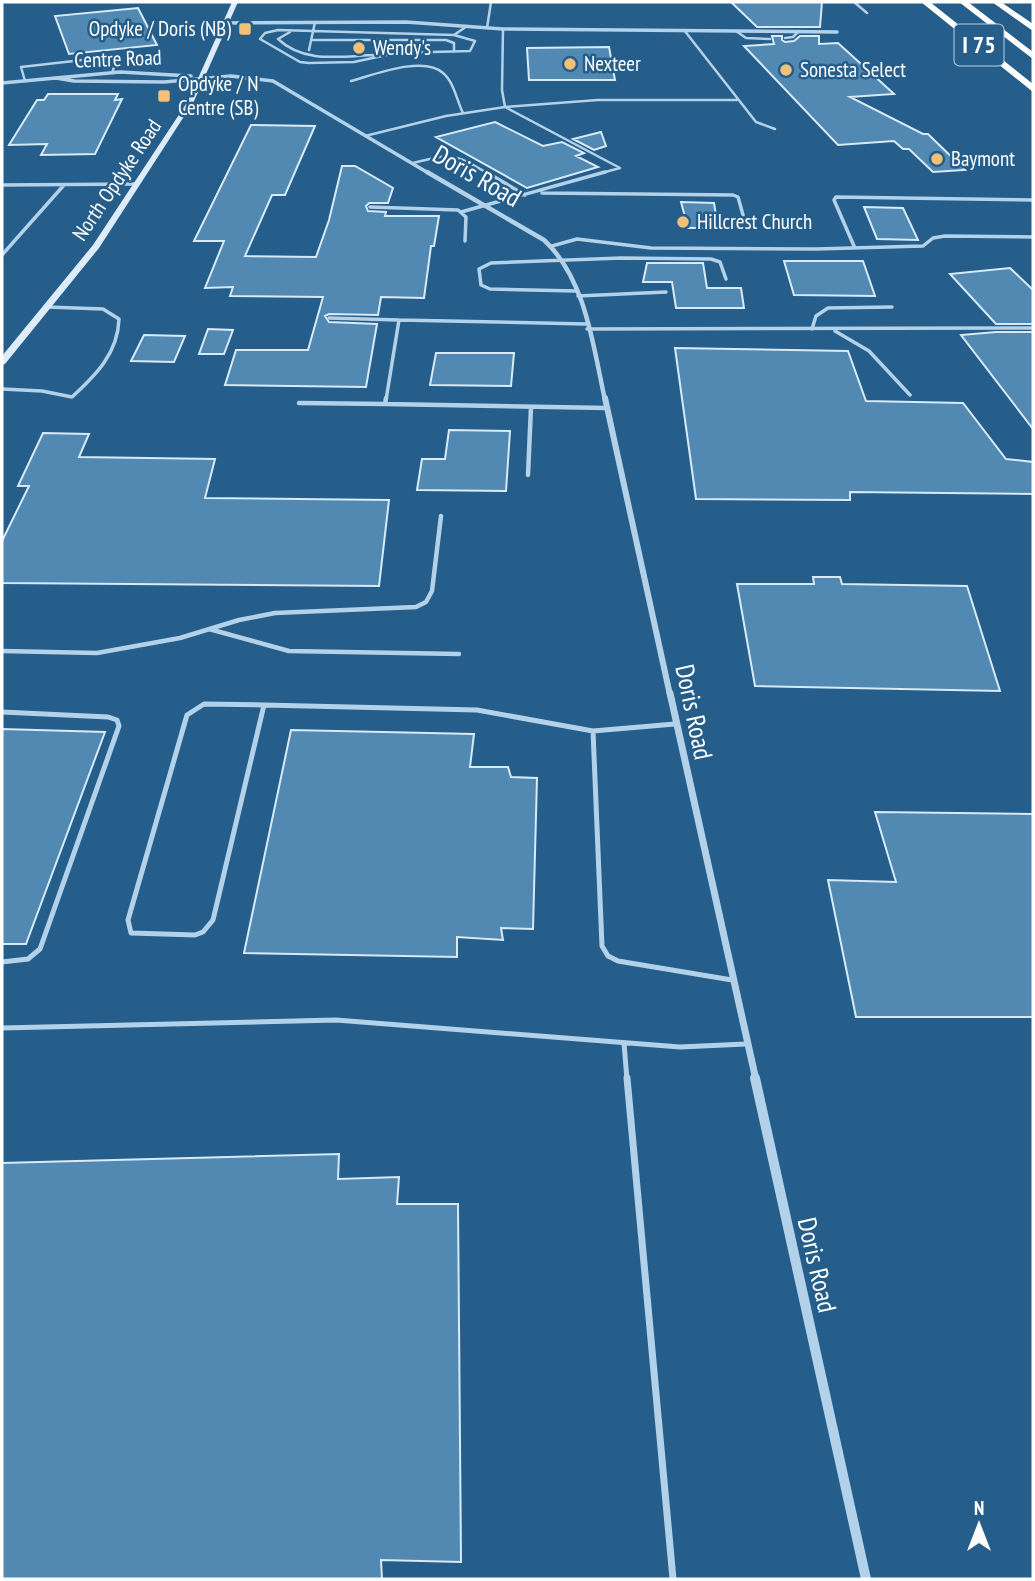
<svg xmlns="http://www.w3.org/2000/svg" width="1035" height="1581" viewBox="0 0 1035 1581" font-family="'PT Sans Narrow',sans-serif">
	<rect width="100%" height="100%" fill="#255e8a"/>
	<!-- building -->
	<path fill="#5289b2" stroke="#d7eaf7" stroke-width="2" d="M731 2H822L820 27H757Z
		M138 8 157 45 69 54 55 16Z
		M772 36H782V40L785 42 794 41 800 36H819V44L838 43 894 94 850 97 923 134H928L965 170 933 172 909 149H903L894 141 838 145 744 46 774 44Z
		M609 47 615 80H529L527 48Z
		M48 94H118L115 100 122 99 95 154 41 155 47 144 9 145 37 100H44Z
		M495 122 543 146 562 142 584 153 576 156 598 167 527 188 436 137Z
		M251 125 315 126 285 195H272L245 256 316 257 329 220 342 166H355L393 188 388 203H369L366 206 368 211 386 212 385 216H439L434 246H431L424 298 381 297 378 315 329 314 325 316 329 322 377 324 366 387 225 385 236 350H308L323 297 230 296 233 287 205 288 224 241H194Z
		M601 132 606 146 594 150 573 139Z
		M681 202 714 203 718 228H688Z
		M864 207 903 208 918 240 877 239Z
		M784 261H863L875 296 794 295Z
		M647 263H703L707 288H741L744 308H676L672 282H643Z
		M1010 268 1033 290V324H996L950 274Z
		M208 329 233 330 224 354H199Z
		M996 332H1033V429L961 335Z
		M144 335 185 336 174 362 131 361Z
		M675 348 848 351 866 401 963 403 1006 459 1033 462V494L850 492V500L696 499Z
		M436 353H514L511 386 430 385Z
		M449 430 510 431 506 491 417 490 422 459H445Z
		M43 433 89 434 79 457 215 459 205 498 389 500 379 586 2 583V541L29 486H18Z
		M813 577H840L842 584 967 586 1000 691 755 686 737 584H814Z
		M2 729 105 732 26 944H2Z
		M291 730 474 734 470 767H508L511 777 537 778 533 929 501 928 503 940 457 937V957L244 953Z
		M875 812 1033 814V1017H856L828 880 896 882Z
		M339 1154 338 1179 399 1177 397 1204H458L461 1562 381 1560 382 1579H2V1163Z"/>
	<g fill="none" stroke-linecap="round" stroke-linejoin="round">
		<!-- lane-far4 -->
		<path stroke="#b3d2ea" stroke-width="2.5" d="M112 2H129
			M854 2 867 13
			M487 28 491 2
			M278 30 454 35 475 41 470 51 396 53 354 62 309 63 300 62 260 39 265 33Z
			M684 30 756 122 775 129
			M736 31 746 38 770 39
			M290 32 278 39C304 64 342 56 375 55
			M454 35 467 26
			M785 38 793 37 799 31
			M312 40H446L454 43V52
			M309 50 315 22
			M25 81 21 67 118 56 112 73
			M351 81C373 75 424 55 443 73 454 82 457 101 463 113
			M505 107 598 100H737
			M505 107 620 168 598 174
			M365 136 446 116 505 107 502 90 503 29
			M413 163C453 153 453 153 489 174"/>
		<!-- lane-far3 -->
		<path stroke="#b3d2ea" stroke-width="3.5" d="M486 172 525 195
			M2 185 137 184
			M542 193 733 195 738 197 743 215
			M370 207 458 210 466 217 465 241
			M461 212 605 172
			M552 246 577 239 651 248 816 249 923 246 933 238 945 236 1033 237
			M854 246 834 200 836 197 1033 200
			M2 255 64 185
			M576 291 490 289 481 285 479 269 491 263 621 258 711 259 720 262 726 279
			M578 296 666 292
			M329 318 399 320
			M587 329 1033 328
			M812 329 816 316 828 308 892 307
			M835 331 869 351 910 395
			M2 389 42 391 72 397C96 375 118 353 119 319L103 309 47 307
			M386 400 399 320 586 324"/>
		<!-- lane-far2 -->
		<path stroke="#b3d2ea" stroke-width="4.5" d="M386 398 385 404 606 408
			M299 403 385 404
			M528 475 531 407
			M209 629 289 651 459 654
			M2 651 97 653 180 638 239 620 275 613 416 607 426 602 432 591 441 516"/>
		<!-- lane-far1 -->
		<path stroke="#b3d2ea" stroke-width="5" d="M204 704 264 705 213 920 203 932 195 935 131 933 128 920 187 715Z
			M264 705 477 710 593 731 675 724
			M2 712 108 717 117 720 119 726 40 949 28 959 2 962
			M593 731 602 946 608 956 618 961 732 980
			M2 1028 336 1020 680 1047 746 1044
			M624 1043 627 1080"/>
		<!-- lane -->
		<path stroke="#b3d2ea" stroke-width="7" d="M627 1078 673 1579"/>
		<!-- street-far4 -->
		<path stroke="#b3d2ea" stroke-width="3.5" d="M224 23 406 22 503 29 837 32
			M56 78 74 81 164 82 231 76 273 81 430 174
			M2 83 120 72 191 76"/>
		<!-- street-far3 -->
		<path stroke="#b3d2ea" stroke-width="4.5" d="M427 172 544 240C586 279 593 346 605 400"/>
		<!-- street-far2 -->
		<path stroke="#b3d2ea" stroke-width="6" d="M605 398 670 695"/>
		<!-- street-far1 -->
		<path stroke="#b3d2ea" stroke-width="7" d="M670 693 756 1080"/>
		<!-- street -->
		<path stroke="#b3d2ea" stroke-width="10" d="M755 1078 866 1579"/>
		<!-- secondary -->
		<path fill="#ddecf8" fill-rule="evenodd" d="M232 2H238L194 101 99 248 5 364 2 365V356L93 245 188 101Z"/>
		<!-- highway -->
		<path fill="#fff" fill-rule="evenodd" d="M921 2H930L1033 84V92Z
			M959 2H968L1033 52V59Z
			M992 2H1001L1033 24V31Z"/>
	</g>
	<!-- markers -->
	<g fill="#f3c077" stroke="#255e8a" stroke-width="2.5">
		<rect x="238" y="22" width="14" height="14" rx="3.5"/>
		<circle cx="359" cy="48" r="7"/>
		<circle cx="570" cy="64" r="7"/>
		<circle cx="786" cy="70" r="7"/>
		<rect x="157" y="89" width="14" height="14" rx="3.5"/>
		<circle cx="937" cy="159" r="7"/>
		<circle cx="683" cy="222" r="7"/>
	</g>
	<g text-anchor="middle" stroke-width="5" stroke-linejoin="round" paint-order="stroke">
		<!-- far-poi labels -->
		<g font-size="21" fill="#fff" stroke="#255e8a" text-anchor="start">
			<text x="231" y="36" text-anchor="end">Opdyke / Doris (NB)</text>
			<text x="373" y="55">Wendy's</text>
			<text x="584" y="71">Nexteer</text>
			<text x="800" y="77">Sonesta Select</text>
			<text x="178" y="91">Opdyke / N<tspan x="178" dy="24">Centre (SB)</tspan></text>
			<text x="951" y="166">Baymont</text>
			<text x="697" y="229">Hillcrest Church</text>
		</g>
		<!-- far-street labels -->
		<g font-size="21" fill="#fff" stroke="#255e8a">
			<text transform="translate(118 59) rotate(-2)" y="7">Centre Road</text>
			<text transform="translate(117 180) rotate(-56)" y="7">North Opdyke Road</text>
		</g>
		<!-- shield labels -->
		<rect fill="#255e8a" stroke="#becfdc" stroke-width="2" x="954.5" y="24.5" width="49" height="41" rx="5"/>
		<g font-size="24" font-weight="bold" fill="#fff">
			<text x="979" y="53">I 75</text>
		</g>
		<!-- street labels -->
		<g font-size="26" fill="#fff" stroke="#255e8a">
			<text transform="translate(477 176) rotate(30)" y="9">Doris Road</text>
			<text transform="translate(694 712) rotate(78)" y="9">Doris Road</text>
			<text transform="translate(817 1265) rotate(77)" y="9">Doris Road</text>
		</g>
	</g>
	<!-- border -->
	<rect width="1035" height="1581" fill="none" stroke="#ffffff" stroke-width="7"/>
	<!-- north arrow -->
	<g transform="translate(979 1525)" stroke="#255e8a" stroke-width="5" paint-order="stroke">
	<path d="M0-5L12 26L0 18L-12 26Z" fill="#ffffff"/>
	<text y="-10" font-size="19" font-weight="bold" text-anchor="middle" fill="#ffffff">N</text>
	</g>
</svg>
